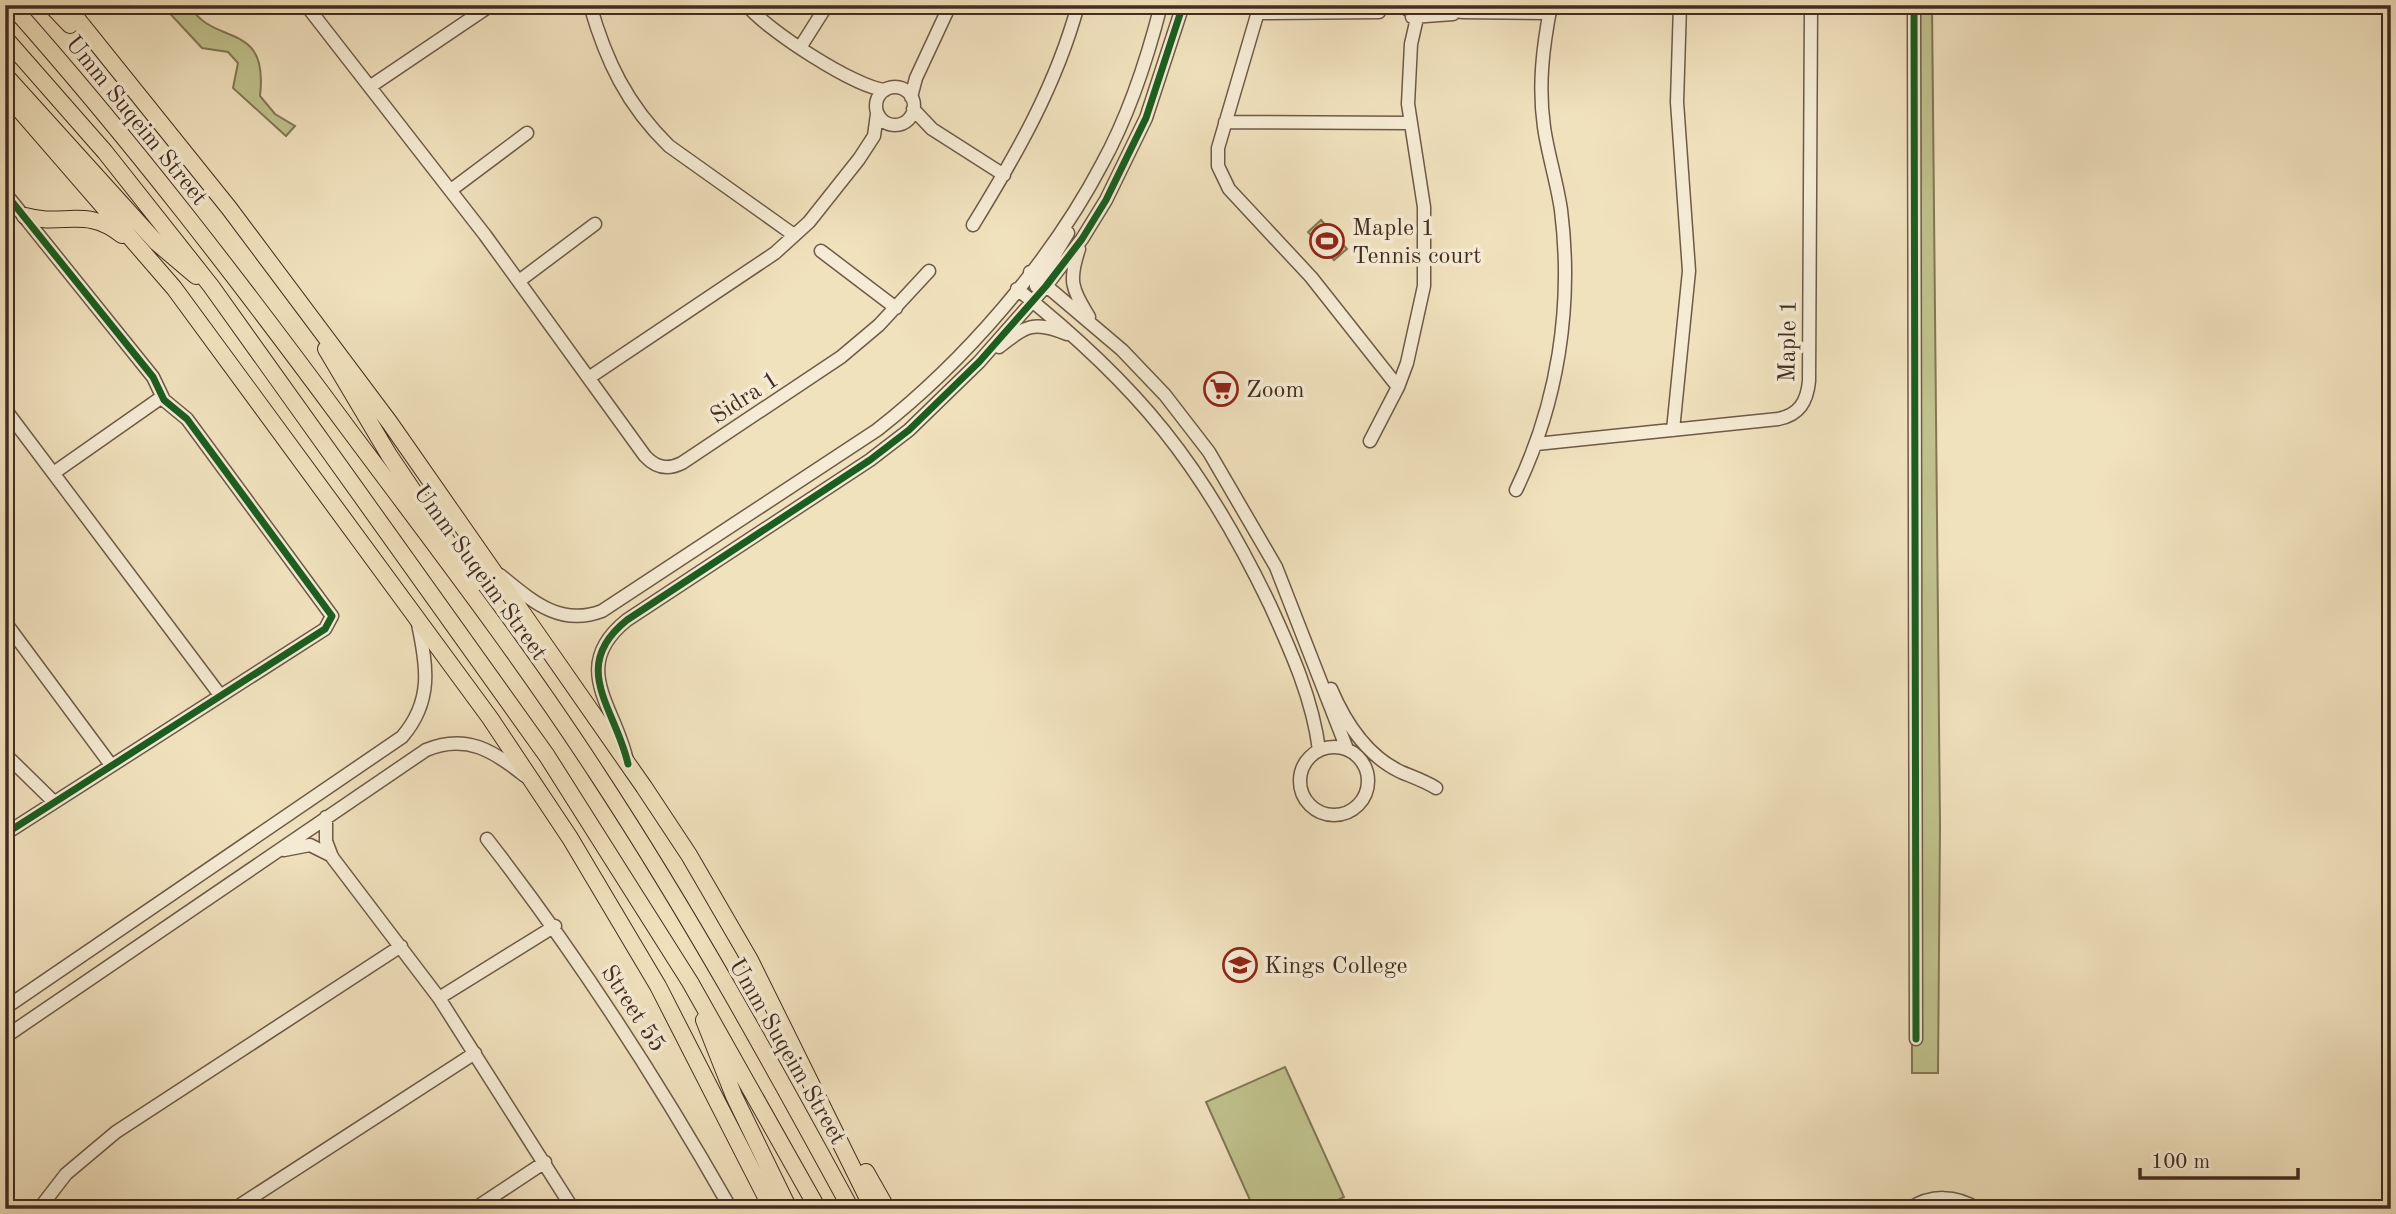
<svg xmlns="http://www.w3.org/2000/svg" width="2396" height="1214" viewBox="0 0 2396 1214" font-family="'Old Standard TT',serif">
	<rect width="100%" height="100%" fill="#f1e2be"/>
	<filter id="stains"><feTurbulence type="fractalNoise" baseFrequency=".00286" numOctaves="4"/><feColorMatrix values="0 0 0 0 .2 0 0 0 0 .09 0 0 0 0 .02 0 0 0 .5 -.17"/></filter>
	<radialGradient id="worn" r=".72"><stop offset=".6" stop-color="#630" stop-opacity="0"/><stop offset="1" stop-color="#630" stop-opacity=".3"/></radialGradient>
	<!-- green -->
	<path fill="#c0c28d" stroke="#827756" stroke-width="2" d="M162 5H189C214 48 269 19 260 96L275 114 295 126 286 136 233 88 238 63 228 52 202 48Z
		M1909 5H1932L1940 826 1938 1073H1912Z
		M1321 220 1347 249 1334 260 1308 232Z
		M1285 1067 1344 1197 1318 1209H1254L1206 1102Z"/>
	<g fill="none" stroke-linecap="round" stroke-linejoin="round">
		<!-- minor casing -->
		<g stroke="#6e5a48" stroke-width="15">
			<path id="minor" d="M306 5 485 235 645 456C656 468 668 470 682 463L841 357 879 325 929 271
				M590 5C606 61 627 105 669 146L794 235
				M747 5C765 29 856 88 885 90
				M1260 5 1218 148V166L1229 189 1311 277 1398 387
				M1914 5 1916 1039
				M1408 10 1435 8 1463 12 1550 13
				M1258 13 1379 12
				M1412 17 1453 14
				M801 46 827 5
				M371 86 491 5
				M876 106a19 19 0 1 1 38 0a19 19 0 1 1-38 0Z
				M911 97 916 78 950 5
				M913 109 932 129 1004 175
				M1225 122 1410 123
				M451 190 527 133
				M5 193 153 377 164 400 187 419 332 616 325 629 5 834
				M973 225C1016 155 1056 86 1078 5
				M1079 249C1068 282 1072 288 1089 317
				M821 251 896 308
				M1030 272 1122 350 1165 395 1209 452 1276 567 1347 749
				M519 281 595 224
				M1036 286 1068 233
				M1017 289C1138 385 1203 465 1270 605 1291 651 1313 700 1319 750
				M999 347C1026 326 1033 320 1067 334
				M590 377 775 253 809 222 859 159 874 136 877 114
				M5 409 220 695
				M1673 430 1689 271 1677 102 1680 5
				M1370 441 1398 387 1407 363 1424 286V207L1408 104 1411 44 1420 5
				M1536 444 1778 419C1799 415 1807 402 1809 381L1811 5
				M55 472 162 397
				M1516 490C1558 403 1573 306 1561 210 1557 182 1548 155 1544 127 1538 85 1543 46 1551 5
				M500 575C532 601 560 627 602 611L877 430C964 362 1050 263 1102 164 1129 115 1147 60 1161 5
				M5 622 111 765
				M1331 689C1345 722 1367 756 1401 772 1413 777 1425 781 1436 788
				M1300 781a34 34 0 1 1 68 0a34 34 0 1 1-68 0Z
				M5 754 54 802
				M627 761C616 707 568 667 627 620L870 460 909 430 979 362 1046 286 1082 239 1106 200 1146 118 1183 5
				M326 817V841L332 857 439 998 573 1209
				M487 839C578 956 657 1079 731 1209
				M284 850 310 845 332 856
				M439 998 555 926
				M5 1008 402 737C433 701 427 666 418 624
				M5 1037 426 750C466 733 494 751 525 776
				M39 1209 66 1174 116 1132 401 946
				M234 1209 475 1053
				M474 1209 545 1162
				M1909 1209C1931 1194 1956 1195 1978 1209"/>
		</g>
		<!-- major casing -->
		<g stroke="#432c20" stroke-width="18">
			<path id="major" d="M11 5C131 140 240 282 347 427 432 541 520 655 598 775 690 915 771 1062 851 1209
				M51 5 70 25
				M66 5 229 208 390 423 644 787 689 855 750 960 873 1209
				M5 38 105 152 211 286 547 756 690 982 818 1209
				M5 75 156 242 196 276
				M5 93 174 288 490 718 570 838 658 986 772 1209
				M25 216C63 227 86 206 122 235
				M326 349 389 455 475 583
				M704 1020 734 1096 789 1209
				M866 1172 887 1209"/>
		</g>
		<!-- minor -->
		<use href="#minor" stroke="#f6ecd5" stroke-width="12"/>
		<!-- major -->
		<use href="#major" stroke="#f1e2be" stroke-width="16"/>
		<!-- cycleway casing -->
		<g stroke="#f6ecd5" stroke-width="11">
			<path id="cycleway" d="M1914 5 1916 1039
				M5 193 153 377 164 400 187 419 332 616 325 629 5 834
				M628 764C616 709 568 667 627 620L870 460 909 430 979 362 1046 286 1082 239 1106 200 1146 118 1183 5"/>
		</g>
		<!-- cycleway -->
		<use href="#cycleway" stroke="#1b5e20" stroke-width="7"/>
	</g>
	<!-- icons -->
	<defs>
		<g id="stadium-ring" transform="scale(1.75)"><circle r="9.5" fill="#f6ecd5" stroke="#8f2418" stroke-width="1.5"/><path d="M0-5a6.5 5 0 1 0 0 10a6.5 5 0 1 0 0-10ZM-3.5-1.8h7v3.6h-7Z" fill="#8f2418"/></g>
		<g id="supermarket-ring" transform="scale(1.75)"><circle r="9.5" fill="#f6ecd5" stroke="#8f2418" stroke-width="1.5"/><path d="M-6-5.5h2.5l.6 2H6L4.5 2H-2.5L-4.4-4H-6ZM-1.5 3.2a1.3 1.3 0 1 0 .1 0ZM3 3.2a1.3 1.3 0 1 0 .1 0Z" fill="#8f2418"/></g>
		<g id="university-ring" transform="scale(1.75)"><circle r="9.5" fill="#f6ecd5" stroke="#8f2418" stroke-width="1.5"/><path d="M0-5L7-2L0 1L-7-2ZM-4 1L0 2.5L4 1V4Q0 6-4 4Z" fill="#8f2418"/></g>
	</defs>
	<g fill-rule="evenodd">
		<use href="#stadium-ring" x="1327" y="241"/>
		<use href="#supermarket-ring" x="1221" y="389"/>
		<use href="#university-ring" x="1240" y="965"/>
	</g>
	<g text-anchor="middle" stroke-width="7" stroke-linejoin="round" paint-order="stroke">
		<!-- street labels -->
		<g font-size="24" fill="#432c20" stroke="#f6ecd5">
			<text transform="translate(137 120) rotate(51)" y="8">Umm Suqeim Street</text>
			<text transform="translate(1787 341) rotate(-89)" y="8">Maple 1</text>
			<text transform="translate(744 397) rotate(-33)" y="8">Sidra 1</text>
			<text transform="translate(481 572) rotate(54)" y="8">Umm Suqeim Street</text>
			<text transform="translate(634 1008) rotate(57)" y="8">Street 55</text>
			<text transform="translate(788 1051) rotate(60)" y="8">Umm Suqeim Street</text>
		</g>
		<!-- poi labels -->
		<g font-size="24" fill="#432c20" stroke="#f6ecd5" text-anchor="start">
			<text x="1352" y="235">Maple 1<tspan x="1352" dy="28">Tennis court</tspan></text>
			<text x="1246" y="397">Zoom</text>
			<text x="1264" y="973">Kings College</text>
		</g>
	</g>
	<!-- margin -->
	<rect width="2396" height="1214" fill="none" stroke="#f1e2be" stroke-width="28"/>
	<rect x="7" y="7" width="2382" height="1200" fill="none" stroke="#432c20" stroke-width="3.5"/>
	<rect x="14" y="14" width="2368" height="1186" fill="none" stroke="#432c20" stroke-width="2"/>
	<!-- scale -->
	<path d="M2140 1168v10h158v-10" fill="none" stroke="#432c20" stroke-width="3.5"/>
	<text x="2151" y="1168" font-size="21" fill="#432c20" stroke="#f6ecd5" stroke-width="5" paint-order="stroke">100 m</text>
	<rect width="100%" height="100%" filter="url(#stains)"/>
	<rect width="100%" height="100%" fill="url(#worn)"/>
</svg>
